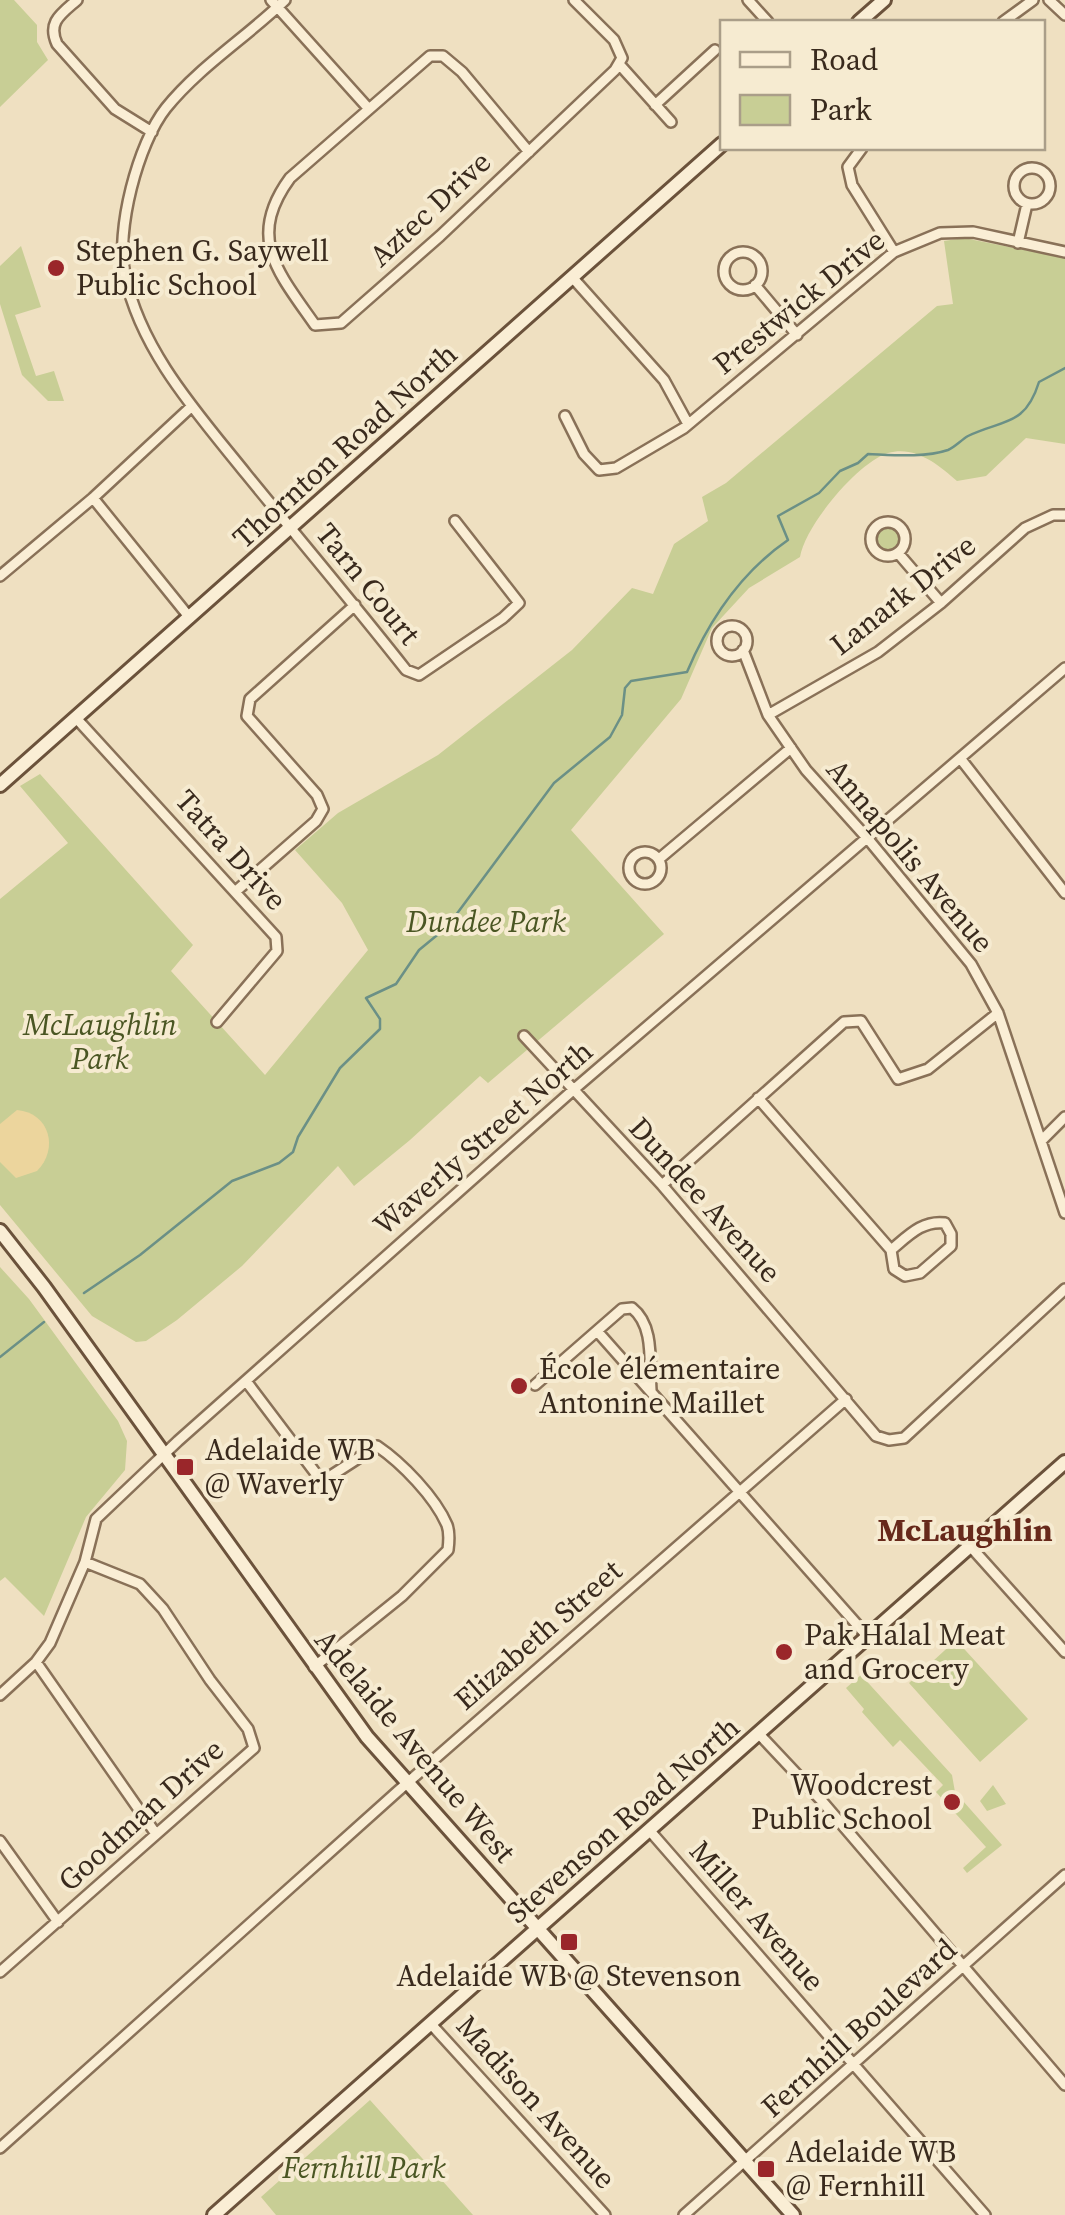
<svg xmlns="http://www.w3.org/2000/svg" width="1065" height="2215" viewBox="0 0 1065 2215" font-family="'Source Serif 4',serif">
	<rect width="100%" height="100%" fill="#efe0c1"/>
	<!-- green -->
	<path fill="#c8ce95" d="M0 0H14L37 25V42L48 60 0 107Z
		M964 238 1065 258V444L1026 438 986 476 957 481C939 465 915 445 888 453 857 463 805 526 800 557L749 588 712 628 681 699 571 830 664 934 488 1083 480 1076 410 1140 354 1186 338 1166 242 1266 177 1320 146 1341 136 1342 92 1316 0 1205V899L68 843 20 786 40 774 193 945 171 971 265 1075 368 950 342 903 295 850 338 813 438 755 572 650 632 588 653 594 674 544 708 521 702 497 726 483 937 306 953 304 944 241Z
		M21 246 41 307 15 315 36 376 54 371 64 401H48L22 375 0 304V266Z
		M875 539a13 13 0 1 1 26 0a13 13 0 1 1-26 0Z
		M0 1267 29 1299 118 1421 127 1441 125 1470 86 1517 44 1616 5 1577 0 1581Z
		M956 1640 1028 1719 980 1762 909 1683Z
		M861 1675 952 1775 955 1792 1002 1845 967 1873 963 1868 986 1847 936 1792 943 1785 900 1740 893 1747 862 1712 864 1709 846 1688Z
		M993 1785 1006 1804 987 1811 980 1801Z
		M370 2100 473 2215H276L261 2197Z"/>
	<!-- sand -->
	<path fill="#ecd59d" d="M17 1110C50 1113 59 1149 37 1171L16 1178 0 1162V1124Z"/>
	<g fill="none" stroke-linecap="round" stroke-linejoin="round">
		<!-- stream -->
		<path stroke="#6b9086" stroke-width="2.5" d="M84 1293 140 1255 232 1181 279 1163 293 1152 298 1137 340 1068 380 1029V1019L366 998 396 984 419 950 447 927 554 783 610 737 622 715 625 688 631 681 687 672C709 620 740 573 788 540L778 516 819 493 840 471 858 463 868 454C893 455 924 458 948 450 955 447 961 440 968 436 1003 419 1025 427 1039 382L1065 368
			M0 1357 44 1322"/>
		<!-- minor casing -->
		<g stroke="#897158" stroke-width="14">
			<path id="minor" d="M77 0C61 14 47 22 57 44L115 109 152 132
				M271 0 369 109
				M285 0C247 37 200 66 166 108 138 143 115 231 125 275 141 352 199 415 247 475 300 540 354 604 406 670L419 675 503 618 519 603 455 521
				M748 0 768 22
				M1049 0 1065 15
				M1003 22 1033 0
				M619 64 671 122
				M655 105 715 50
				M862 148 848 167 852 185 894 252
				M529 152 462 72 443 56H430L290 178C246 238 278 272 315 325L341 323 440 236 615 70 622 58 614 40 574 0
				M1014 186a18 18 0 1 1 36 0a18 18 0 1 1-36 0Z
				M1018 243 1027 204
				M724 271a19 19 0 1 1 38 0a19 19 0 1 1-38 0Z
				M572 277 664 380 688 424
				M755 285 797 335
				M565 416 584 454 599 470 616 468 684 428 894 252 940 233 973 232 1065 252
				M93 498 190 618
				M871 539a17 17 0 1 1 34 0a17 17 0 1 1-34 0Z
				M898 553 941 603
				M0 576 93 498 192 406
				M717 641a15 15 0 1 1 30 0a15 15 0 1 1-30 0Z
				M743 650 768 715 806 770 868 839 971 964 998 1013 1065 1213
				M768 715 878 652 941 603 1025 528 1053 515H1065
				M76 718 276 937 277 951 217 1022
				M960 758 1065 893
				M629 868a16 16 0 1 1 32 0a16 16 0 1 1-32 0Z
				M659 859 791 748
				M235 892 316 821 323 809 317 795 247 716 250 699 355 605
				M524 1036 662 1185 876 1436 889 1440 904 1438 1065 1289
				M758 1098 891 1250 894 1269 905 1276 920 1273 951 1246V1234L945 1223C922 1220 908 1236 891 1250
				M1042 1140 1065 1117
				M662 1185 844 1022 861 1021 898 1079 928 1069 998 1013
				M597 1331 868 1637
				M246 1381 317 1475 329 1477 377 1446C402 1463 435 1497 447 1525 450 1533 449 1542 448 1550L402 1596 314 1667
				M535 1385 622 1309 632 1308C655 1326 649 1363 651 1390
				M970 1546 1065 1652
				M36 1662 156 1834
				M0 1695 36 1662 50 1643 85 1562 96 1519 178 1441 572 1091 1065 668
				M759 1734 821 1800 1065 2085
				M650 1831 985 2215
				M0 1841 58 1922
				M0 1972 254 1748 248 1729 210 1680 163 1609 140 1584 85 1562
				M430 2023 605 2215
				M0 2148 398 1791 846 1399
				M684 2215 1065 1875"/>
		</g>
		<!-- secondary casing -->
		<g stroke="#6b523b" stroke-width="18">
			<path id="secondary" d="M859 22 884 0
				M0 785 722 144
				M0 1231 44 1287 367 1737 793 2215
				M214 2215 1065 1462"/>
		</g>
		<!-- minor -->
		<use href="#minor" stroke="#faeed5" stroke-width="9"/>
		<!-- secondary -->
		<use href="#secondary" stroke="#faeed5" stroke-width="12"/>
	</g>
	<!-- markers -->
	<g fill="#9a262a" stroke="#f6ebd1" stroke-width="4">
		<circle cx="56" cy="268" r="10"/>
		<circle cx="519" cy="1386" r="10"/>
		<rect x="175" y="1457" width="20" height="20" rx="5"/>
		<circle cx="784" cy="1652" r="10"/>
		<circle cx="952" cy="1802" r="10"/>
		<rect x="559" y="1932" width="20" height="20" rx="5"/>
		<rect x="756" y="2159" width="20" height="20" rx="5"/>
	</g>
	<g text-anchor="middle" stroke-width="8" stroke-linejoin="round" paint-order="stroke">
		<!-- street labels -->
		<g font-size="30" fill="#392a1d" stroke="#f6ebd1">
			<text transform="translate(430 209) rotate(-43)" y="10">Aztec Drive</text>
			<text transform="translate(799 302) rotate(-39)" y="10">Prestwick Drive</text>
			<text transform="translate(345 446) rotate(-42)" y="10">Thornton Road North</text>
			<text transform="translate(368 584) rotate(51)" y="10">Tarn Court</text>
			<text transform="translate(903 595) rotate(-38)" y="10">Lanark Drive</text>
			<text transform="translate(231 850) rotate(48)" y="10">Tatra Drive</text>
			<text transform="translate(910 856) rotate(50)" y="10">Annapolis Avenue</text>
			<text transform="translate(483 1138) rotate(-41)" y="10">Waverly Street North</text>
			<text transform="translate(705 1200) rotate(48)" y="10">Dundee Avenue</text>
			<text transform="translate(538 1635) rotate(-41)" y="10">Elizabeth Street</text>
			<text transform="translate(415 1746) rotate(50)" y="10">Adelaide Avenue West</text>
			<text transform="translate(141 1815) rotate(-42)" y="10">Goodman Drive</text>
			<text transform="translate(623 1820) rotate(-41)" y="10">Stevenson Road North</text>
			<text transform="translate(757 1916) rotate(49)" y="10">Miller Avenue</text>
			<text transform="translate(859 2028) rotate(-42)" y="10">Fernhill Boulevard</text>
			<text transform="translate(536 2102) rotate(48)" y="10">Madison Avenue</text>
		</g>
		<!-- poi labels -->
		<g font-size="30" fill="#392a1d" stroke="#f6ebd1" text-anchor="start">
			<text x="76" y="261">Stephen G. Saywell<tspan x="76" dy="34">Public School</tspan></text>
			<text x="539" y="1379">École élémentaire<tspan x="539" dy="34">Antonine Maillet</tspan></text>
			<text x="205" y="1460">Adelaide WB<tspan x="205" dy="34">@ Waverly</tspan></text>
			<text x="804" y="1645">Pak Halal Meat<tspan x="804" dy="34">and Grocery</tspan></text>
			<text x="932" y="1795" text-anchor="end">Woodcrest<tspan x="932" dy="34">Public School</tspan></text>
			<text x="569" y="1986" text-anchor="middle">Adelaide WB @ Stevenson</text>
			<text x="786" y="2162">Adelaide WB<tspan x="786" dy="34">@ Fernhill</tspan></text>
		</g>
		<!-- park labels -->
		<g font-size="30" font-style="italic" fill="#4a5623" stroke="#f6ebd1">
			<text x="486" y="932">Dundee Park</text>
			<text x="100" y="1035">McLaughlin<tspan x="100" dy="34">Park</tspan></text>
			<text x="364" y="2178">Fernhill Park</text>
		</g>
		<!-- neighbourhood labels -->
		<g font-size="32" font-weight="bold" fill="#67291b" stroke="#f6ebd1">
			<text x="965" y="1541">McLaughlin</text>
		</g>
	</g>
	<!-- legend -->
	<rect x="720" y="20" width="325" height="130" fill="#f6ebd1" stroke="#aa9e89" stroke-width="2.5"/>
	<rect x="740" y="52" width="50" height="15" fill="#faeed5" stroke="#aa9e89" stroke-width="2.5"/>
	<text x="810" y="70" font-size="30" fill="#392a1d">Road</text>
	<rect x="740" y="95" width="50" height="30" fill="#c8ce95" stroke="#aa9e89" stroke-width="2.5"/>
	<text x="810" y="120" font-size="30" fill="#392a1d">Park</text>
</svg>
